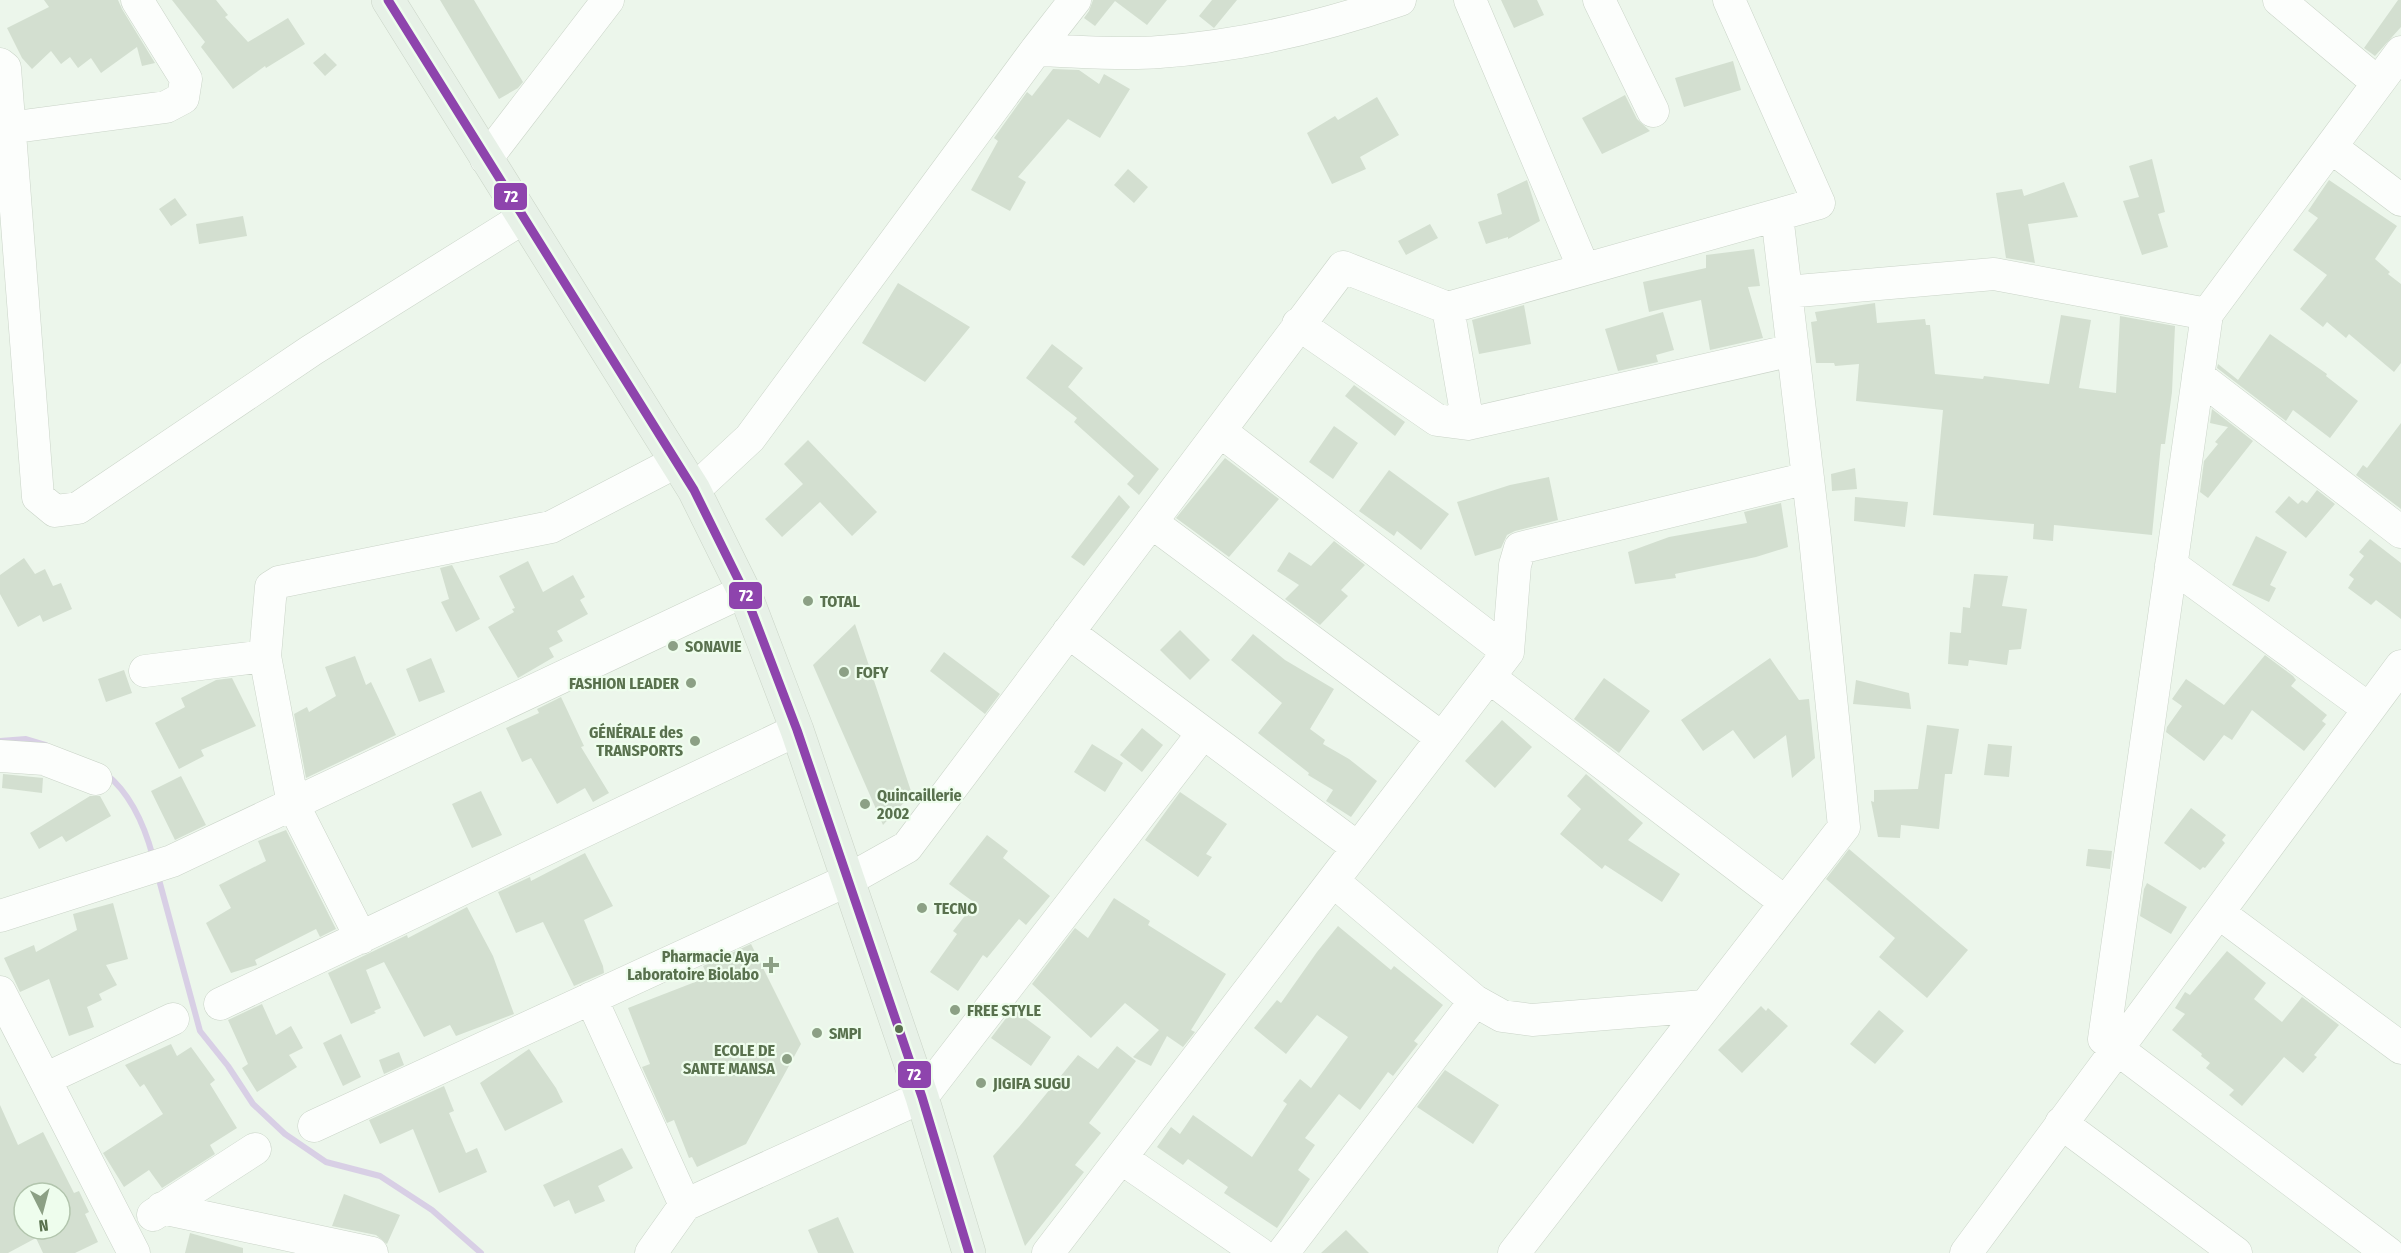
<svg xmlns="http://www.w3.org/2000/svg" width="2401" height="1253" viewBox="0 0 2401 1253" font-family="'Fira Sans Condensed',sans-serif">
	<rect width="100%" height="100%" fill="#ecf6eb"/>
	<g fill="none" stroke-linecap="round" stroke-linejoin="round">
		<!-- stream -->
		<path stroke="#d8cfe5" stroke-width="6" d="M0 741 26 739 46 745
			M106 774C131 794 145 827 153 857
			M158 876 200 1031 228 1066 253 1104 285 1134 326 1162 380 1176 432 1210 481 1253"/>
	</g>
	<!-- building -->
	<path fill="#d3dfd0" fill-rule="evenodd" d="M44 0H118L122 9 155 63 142 66 137 47 101 73 91 58 78 68 70 57 61 64 51 51 32 69 22 58 7 28 49 7Z
		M172 0H216L228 15 225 17 248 42 288 18 305 44 266 68 265 66 233 89 201 47 205 42Z
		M440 0H474L523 82 518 88 499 99Z
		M1093 0H1167L1147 25 1115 1 1095 26 1084 18 1089 11Z
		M1212 0H1237L1214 28 1199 16Z
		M1501 0H1537L1544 15 1514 28Z
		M2398 0H2401V27L2375 56 2364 48Z
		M325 53 337 65 325 76 313 63Z
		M1733 61 1741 90 1684 107 1675 78Z
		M1053 69 1079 70 1099 84 1104 74 1130 89 1100 138 1068 119 1018 177 1026 182 1010 211 971 190 998 141 994 138 1027 92 1032 96Z
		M1625 95 1637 119 1650 131 1602 154 1582 118Z
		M1377 97 1399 135 1360 157 1366 169 1332 184 1307 133 1335 116 1338 120Z
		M2152 159 2165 212 2158 214 2168 247 2142 255 2123 201 2139 197 2129 166Z
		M1128 169 1148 187 1134 203 1114 185Z
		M1527 180 1540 221 1508 239V237L1486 244 1478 222 1502 214 1497 194Z
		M2329 180 2397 226 2375 259 2390 272 2388 274 2401 284V363L2394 372 2349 334 2346 338 2327 322 2323 327 2300 309 2327 275 2293 250 2318 218 2308 211Z
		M2064 182 2078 217 2028 224 2035 263 2006 258 1996 193 2022 189 2024 196Z
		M175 198 187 215 171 226 159 209Z
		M243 216 247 236 199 244 196 224Z
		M1430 224 1438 238 1406 255 1398 241Z
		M1754 249 1760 286 1748 287 1763 338 1710 350 1701 300 1649 312 1643 282 1706 268V255Z
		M898 283 970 327 925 382 862 343Z
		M1875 303 1877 323 1925 319 1926 325H1930L1935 374 1983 379 1984 376 2049 384 2061 315 2091 320 2079 388 2116 393 2120 316 2175 326 2172 392 2165 444H2161L2152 535 2054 525 2053 541 2033 539 2034 524 1933 515 1943 410 1856 401 1859 364 1835 366 1834 363H1816L1811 322 1817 321 1815 312Z
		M1524 305 1531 344 1479 354 1472 320Z
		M1663 312 1674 350 1656 355 1658 362 1618 371 1605 329Z
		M2270 334 2327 374 2326 376 2358 401 2330 438 2293 410 2286 421 2217 368 2218 364 2238 380Z
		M1052 344 1083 368 1068 387 1159 469 1139 495 1127 484 1134 476 1074 422 1077 418 1026 378Z
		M1354 385 1405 422 1395 436 1345 396Z
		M2212 409 2253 441 2208 498 2200 492 2204 461 2218 444 2215 442 2228 427 2210 423Z
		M2401 423V509L2356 475 2363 465 2367 468Z
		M1334 426 1358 443 1333 479 1309 462Z
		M808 440 877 512 852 536 820 502 782 537 765 519 803 484 784 464Z
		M1225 458 1279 499 1229 557 1176 518Z
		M1855 468 1857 489 1832 491 1831 474Z
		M1389 470 1449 514 1421 550 1397 531 1394 536 1359 511Z
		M1549 477 1558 520 1515 531 1507 535 1501 548 1475 556 1457 502 1510 485Z
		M2317 490 2335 504 2306 538 2275 512 2289 496 2298 504 2302 500 2307 503Z
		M1119 495 1130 507 1084 566 1071 557Z
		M1855 497 1908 502 1905 527 1854 521Z
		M1781 503 1788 547 1756 557 1675 574 1676 578 1635 584 1628 552 1669 537 1747 523 1744 512Z
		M2256 536 2287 552 2270 585 2276 588 2269 602 2232 585Z
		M2370 539 2401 563V619L2376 600 2371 605 2348 588 2354 579 2349 575 2364 556 2359 552Z
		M1334 541 1365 565 1341 590 1348 596 1320 625 1285 599 1299 585 1277 571 1289 552 1311 566Z
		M24 558 35 574 45 569 53 586 61 583 72 609 43 622 40 615 18 627 0 594V575Z
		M528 561 543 592 573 575 585 597 580 600 588 614 557 631 563 641 549 648 554 657 518 678 488 627 514 612 512 609 515 608 499 576Z
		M452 565 480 619 456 632 441 602 449 599 440 568Z
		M1974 574 2008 576 2002 606 2027 609 2021 649 2009 650 2007 665 1969 660 1968 666 1948 664 1950 632 1961 633 1963 607 1970 608Z
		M855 624 912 794 883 825 813 665Z
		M1180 630 1210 660 1190 680 1160 650Z
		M1253 634 1285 660 1334 689 1310 729 1325 740 1323 744 1349 759 1377 781 1351 817 1326 801 1333 790 1308 775 1309 773 1258 733 1282 703 1231 660Z
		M944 652 1000 694 985 714 930 671Z
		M2265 655 2293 676 2296 680 2291 686 2327 715 2322 721 2326 724 2304 751 2252 710 2232 740 2224 735 2204 761 2166 732 2167 727 2182 706 2172 699 2186 679 2224 705Z
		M355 656 366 685 371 682 396 735 306 778 294 714 307 707 309 712 336 696 325 667Z
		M431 658 445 692 419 702 406 669Z
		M1770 658 1799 700 1809 699 1815 758 1792 778 1786 735 1754 759 1733 730 1703 751 1681 720Z
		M124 670 132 693 106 702 98 679Z
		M232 678 256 726 201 750 204 756 179 769 155 723 185 707 181 698 216 680Z
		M1604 678 1650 711 1619 753 1574 719Z
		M1856 680 1909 693 1911 709 1853 704Z
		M561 697 584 746 581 747 609 793 593 802 585 788 557 804 531 758 522 762 506 728 539 713 537 709Z
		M1502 720 1532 747 1495 788 1465 761Z
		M1927 725 1959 729 1952 774H1945L1939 829 1901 825 1900 838 1878 837 1871 801 1874 802V790L1918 789Z
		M1142 728 1163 745 1142 772 1120 755Z
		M1092 744 1123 763 1105 792 1074 772Z
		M1988 744 2012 746 2009 777 1984 775Z
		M3 774 43 778 42 793 2 788Z
		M1586 774 1643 823 1628 840 1680 874 1662 902 1605 865 1602 869 1560 834 1581 809 1567 796Z
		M181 776 206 825 175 840 151 791Z
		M481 791 502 835 472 848 452 804Z
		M1180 792 1227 824 1206 854 1212 857 1198 877 1145 840Z
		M90 796H100L111 816 66 842 62 836 39 849 30 833Z
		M2191 808 2226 835 2222 840 2225 843 2205 868 2203 867 2200 870 2164 843Z
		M286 830 336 929 320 937 316 929 255 960 257 965 231 973 206 923 231 908 219 885 266 861 258 841Z
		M987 835 1008 851 1003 858 1050 896 1026 925 1019 919 987 958 983 955 958 991 930 972 957 934 953 931 975 903 949 884Z
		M1849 849 1968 950 1927 998 1879 957 1895 938 1826 879Z
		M2088 849 2112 851 2110 869 2086 866Z
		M585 853 613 906 584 920 603 966 604 973 574 986 543 922 516 933 498 892 530 877 531 881Z
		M2147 883 2187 907 2171 934 2140 916 2144 889Z
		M1114 898 1150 921 1148 925 1226 974 1191 1030 1195 1032 1183 1047 1167 1036 1151 1066 1133 1057 1159 1030 1125 1003 1091 1038 1032 984 1075 928 1088 938Z
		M113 903 128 959 106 965 117 985 99 994 102 1000 87 1007 94 1027 69 1036 49 979 20 992 4 958 34 945 36 952 77 930 73 914Z
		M467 907 493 956 514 1014 456 1036 450 1025 424 1037 384 962 366 970 381 1008 374 1011 376 1013 351 1024 328 973 407 935 408 938Z
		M1338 926 1391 970 1394 966 1443 1005 1414 1041 1418 1044 1393 1076 1388 1072 1360 1110 1339 1094 1305 1138 1315 1145 1298 1170 1310 1179 1277 1228 1224 1193 1228 1187 1188 1159 1183 1165 1157 1147 1171 1127 1180 1134 1193 1115 1252 1157 1287 1104 1283 1101 1300 1079 1311 1088 1348 1037 1317 1015 1286 1054 1254 1028 1277 1000 1281 1003 1317 952Z
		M751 944 801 1044 746 1144 697 1167 692 1157 689 1158 674 1120 667 1123 642 1067 650 1064 628 1008 708 977 703 966Z
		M2227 951 2266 983 2254 999 2282 1022 2302 997 2339 1025 2314 1055 2317 1057 2303 1073 2284 1057 2242 1106 2229 1095 2234 1090 2206 1068 2210 1063 2201 1056 2202 1054 2172 1030 2185 1014 2175 1008 2185 992 2190 995Z
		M262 1004 276 1035 291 1026 303 1048 289 1055 297 1067 257 1092 242 1068 248 1064 228 1020Z
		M1761 1006 1766 1011 1768 1008 1788 1026 1742 1073 1718 1050Z
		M1013 1009 1051 1037 1031 1066 991 1038Z
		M1879 1010 1904 1031 1875 1064 1850 1044Z
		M341 1034 361 1077 343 1086 323 1043Z
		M171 1044 177 1056 191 1047 215 1080 210 1084 237 1128 210 1145 215 1154 162 1188 149 1170 124 1187 103 1153 163 1114 144 1084 140 1087 125 1065Z
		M1117 1046 1136 1061 1089 1123 1101 1133 1075 1165 1084 1172 1025 1246 993 1156 1019 1127 1078 1055 1098 1069Z
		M529 1049 556 1088 563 1102 505 1131 480 1083Z
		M399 1052 404 1065 384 1074 379 1060Z
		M1445 1070 1499 1105 1473 1144 1417 1107Z
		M444 1086 454 1111 449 1113 466 1153 477 1148 487 1172 439 1193 413 1129 380 1144 369 1120Z
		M0 1105 18 1145 43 1132 74 1193 79 1191 89 1212 85 1214 98 1242 75 1253H43L36 1238 8 1253H0ZM24 1193H60V1229H24Z
		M622 1148 633 1168 598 1186 605 1201 575 1214 569 1200 554 1207 543 1185Z
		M344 1194 400 1215 387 1244 376 1235 332 1226Z
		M838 1217 854 1253H818L808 1230Z
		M1346 1230 1369 1253H1321Z
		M190 1233 243 1248V1253H185Z"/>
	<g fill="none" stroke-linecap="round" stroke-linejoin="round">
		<!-- minor casing -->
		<g stroke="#cad4c8" stroke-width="33">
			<path id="minor" d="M1470 0 1584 269
				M1599 0 1653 111
				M2279 0 2378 83
				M1036 50 1075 0
				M0 64 5 68 38 497 55 511 78 508 312 350 523 218
				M8 128 166 107 183 98 186 79 137 0
				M2331 147 2401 200
				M486 159 608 0
				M1786 292 1994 274 2207 314
				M1448 308 1819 203 1729 0
				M1298 324 1437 420 1468 424 1793 350
				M2198 376 2401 532
				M1220 431 1508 652
				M694 490 750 438 1036 50C1076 51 1119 55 1159 52 1241 46 1322 27 1400 0
				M1151 522 1442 738
				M2171 565 2369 709
				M1068 632 1358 848
				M145 671 265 656
				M1489 677 1785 902
				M0 756 44 759 96 779
				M1333 881 1475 1001 1502 1016 1532 1020 1704 1006
				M2219 913 2401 1048
				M0 916 172 861 744 591
				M361 938 293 804 265 656 271 587 279 582 551 527 676 462
				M0 992 134 1253
				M591 998 685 1205
				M220 1004 797 730
				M45 1079 173 1019
				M2061 1123 2236 1253
				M314 1126 848 880 907 847 1343 267 1448 308 1468 424
				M1121 1158 1259 1253
				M162 1208 372 1253
				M153 1215 255 1149
				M651 1253 685 1205 922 1097 1203 733
				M1048 1253 1508 652 1515 565 1520 548 1808 478
				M1283 1253 1475 1001
				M1514 1253 1844 827 1815 538 1777 215
				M1966 1253 2401 666
				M2388 1253 2104 1039 2207 314 2401 52"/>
		</g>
		<!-- major casing -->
		<g stroke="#cad4c7" stroke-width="34">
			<path id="major" d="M388 0 694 490 744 591 797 730 848 880 922 1097 969 1253"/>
		</g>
		<!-- minor -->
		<use href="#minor" stroke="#fcfefc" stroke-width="32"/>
		<!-- major -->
		<use href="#major" stroke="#e7f1e7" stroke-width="33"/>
		<!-- bus-1 casing -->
		<g stroke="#eefded" stroke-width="14">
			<path id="bus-1" d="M388 0 694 490 744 591 797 730 922 1097 969 1253"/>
		</g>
		<!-- bus-1 -->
		<use href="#bus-1" stroke="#8e44ad" stroke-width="9"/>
	</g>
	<!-- markers -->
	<g fill="#8ca085" stroke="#eefded" stroke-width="2">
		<circle cx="808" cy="601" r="6"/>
		<circle cx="673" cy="646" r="6"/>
		<circle cx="844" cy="672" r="6"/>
		<circle cx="691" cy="683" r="6"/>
		<circle cx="695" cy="741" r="6"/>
		<circle cx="865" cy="804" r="6"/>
		<circle cx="922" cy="908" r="6"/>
		<path d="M768 956h6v6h6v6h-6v6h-6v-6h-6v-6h6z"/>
		<circle cx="955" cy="1010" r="6"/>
		<circle cx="817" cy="1033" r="6"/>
		<circle cx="787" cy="1059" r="6"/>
		<circle cx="981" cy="1083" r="6"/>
	</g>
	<circle fill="#59714e" stroke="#eefded" stroke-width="2" cx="899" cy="1029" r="5"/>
	<g text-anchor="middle" stroke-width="4.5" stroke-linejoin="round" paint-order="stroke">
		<!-- poi labels -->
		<g font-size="16" font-weight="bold" fill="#59714e" stroke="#eefded" text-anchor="start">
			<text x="820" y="607">TOTAL</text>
			<text x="685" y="652">SONAVIE</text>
			<text x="856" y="678">FOFY</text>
			<text x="679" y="689" text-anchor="end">FASHION LEADER</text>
			<text x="683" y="738" text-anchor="end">GÉNÉRALE des<tspan x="683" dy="18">TRANSPORTS</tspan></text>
			<text x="877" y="801">Quincaillerie<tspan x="877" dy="18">2002</tspan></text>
			<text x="934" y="914">TECNO</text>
			<text x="759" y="962" text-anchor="end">Pharmacie Aya<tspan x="759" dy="18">Laboratoire Biolabo</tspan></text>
			<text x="967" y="1016">FREE STYLE</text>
			<text x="829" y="1039">SMPI</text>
			<text x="775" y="1056" text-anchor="end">ECOLE DE<tspan x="775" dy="18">SANTE MANSA</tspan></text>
			<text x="993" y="1089">JIGIFA SUGU</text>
		</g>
	</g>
	<g stroke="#eefded" stroke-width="2">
		<rect x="493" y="182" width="35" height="29" rx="6" fill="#8e44ad"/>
		<rect x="728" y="581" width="35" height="29" rx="6" fill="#8e44ad"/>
		<rect x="897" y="1060" width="35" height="29" rx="6" fill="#8e44ad"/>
	</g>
	<g font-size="16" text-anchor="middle" font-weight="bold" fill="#fff">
		<text x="511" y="202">72</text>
		<text x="746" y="601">72</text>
		<text x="914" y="1080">72</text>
	</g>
	<!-- north arrow -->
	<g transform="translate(42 1211) rotate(174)"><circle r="28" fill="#eefded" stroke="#b2c5ad" stroke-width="1.5"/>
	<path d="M0-4.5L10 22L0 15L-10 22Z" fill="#8ca085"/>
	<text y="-9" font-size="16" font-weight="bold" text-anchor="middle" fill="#59714e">N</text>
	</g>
</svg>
